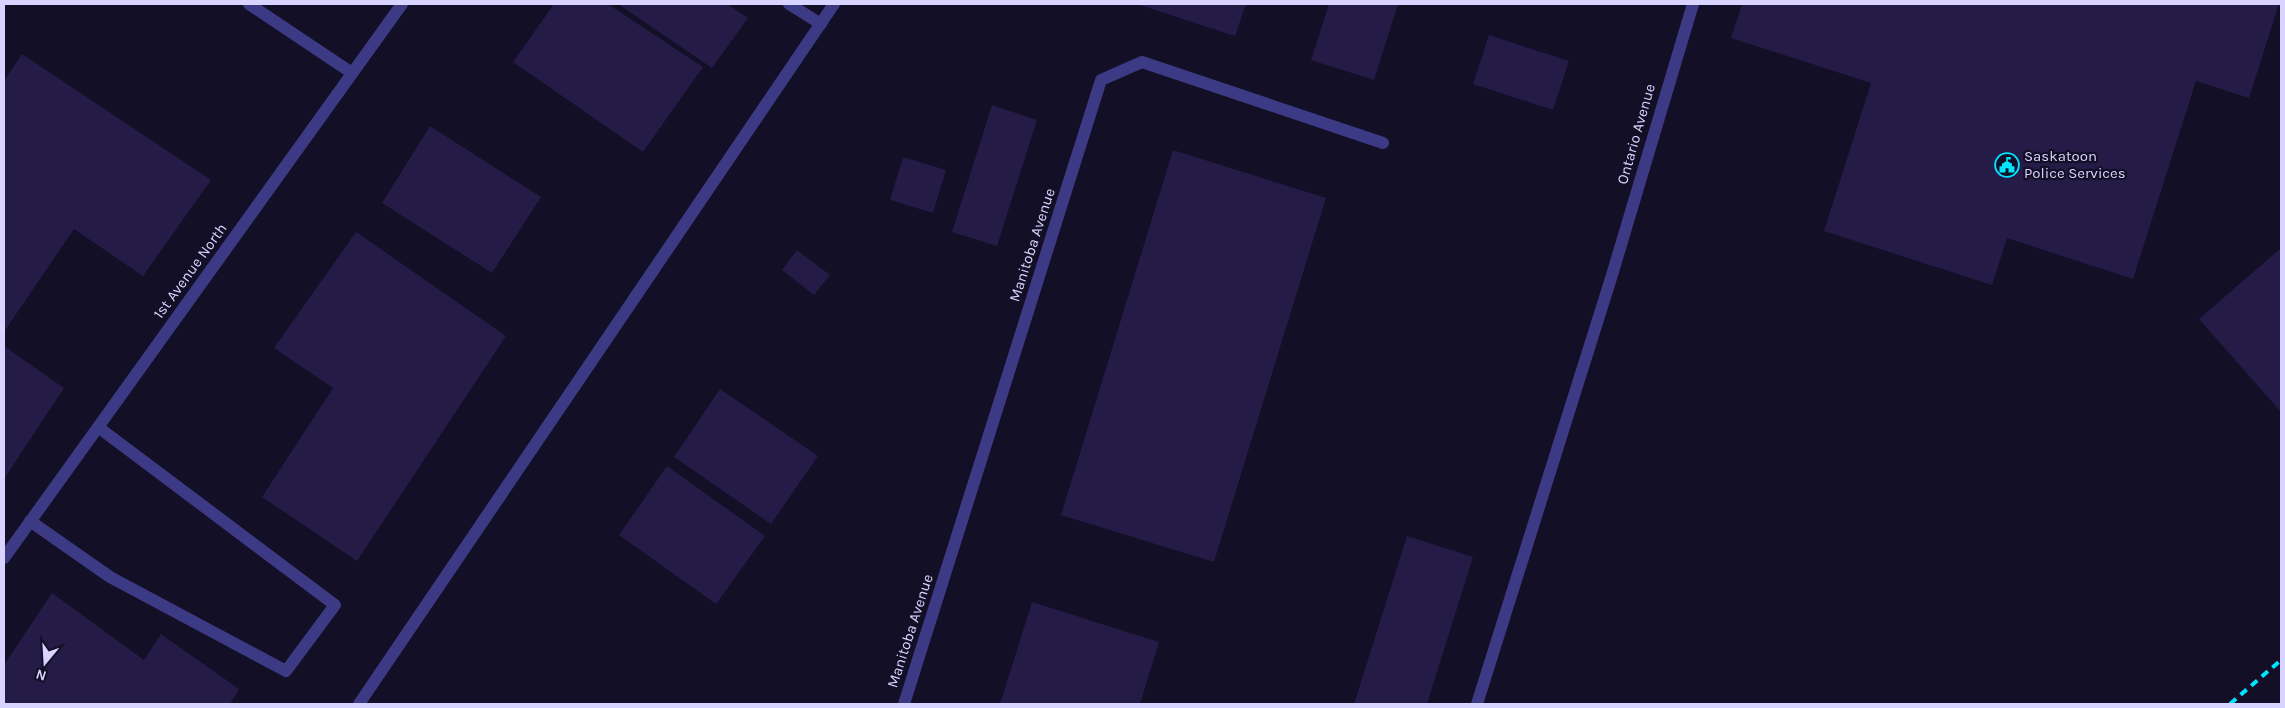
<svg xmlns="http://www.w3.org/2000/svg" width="2285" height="708" viewBox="0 0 2285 708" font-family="Karla,sans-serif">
	<rect width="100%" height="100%" fill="#130f26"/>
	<!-- building -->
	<path fill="#241b47" d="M554 4H608L703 67 643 152 513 62Z
		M618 4H727L748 18 712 68Z
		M1137 4H1246L1235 36Z
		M1329 4H1398L1374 80 1311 60Z
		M1742 4H2279L2249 98 2196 81 2133 279 2007 238 1992 285 1824 231 1871 83 1731 38Z
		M1489 35 1569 61 1553 110 1473 84Z
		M22 54 211 180 143 276 74 229 4 332V81Z
		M992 105 1037 120 997 246 952 232Z
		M430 126 541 197 492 273 382 203Z
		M1173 150 1326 198 1214 562 1061 515Z
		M903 157 946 170 933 213 890 200Z
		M356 232 506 336 357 561 262 497 333 388 274 348Z
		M2281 248V412L2199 319Z
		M797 250 830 275 814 295 782 270Z
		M4 346 64 388 4 479Z
		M720 389 818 456 771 524 674 457Z
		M667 466 765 536 716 604 619 535Z
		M1407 536 1473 557 1427 704H1354Z
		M52 593 144 660 161 634 239 689 230 704H4V665Z
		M1032 602 1159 642 1140 704H1000Z"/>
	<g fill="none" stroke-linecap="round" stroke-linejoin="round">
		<!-- minor -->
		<path stroke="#3d3a85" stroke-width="12" d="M249 4 352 73
			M789 4 821 24
			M30 521 110 577 286 671 335 605 98 427
			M4 558 402 4
			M359 704 834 4
			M904 704 1101 80 1142 62 1383 143
			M1477 704 1612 275 1693 4"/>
		<!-- rail -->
		<path stroke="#00e5ff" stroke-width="4" stroke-dasharray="8 6" stroke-linecap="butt" d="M2230 704 2281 660"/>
	</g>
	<!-- icons -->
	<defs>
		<g id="civic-ring" transform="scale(1.25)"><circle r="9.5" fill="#130f26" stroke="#00e5ff" stroke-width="1.5"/><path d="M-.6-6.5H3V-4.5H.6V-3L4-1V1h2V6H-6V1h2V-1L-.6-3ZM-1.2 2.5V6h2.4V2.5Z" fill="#00e5ff"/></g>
	</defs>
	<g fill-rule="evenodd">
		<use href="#civic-ring" x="2007" y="165"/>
	</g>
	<g text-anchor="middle" stroke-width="4.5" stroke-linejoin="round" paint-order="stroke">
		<!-- street labels -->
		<g font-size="15" fill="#d9d4ff" stroke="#130f26">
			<text transform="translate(1636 134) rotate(-74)" y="5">Ontario Avenue</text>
			<text transform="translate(1032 245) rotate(-72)" y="5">Manitoba Avenue</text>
			<text transform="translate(190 271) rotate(-54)" y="5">1st Avenue North</text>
			<text transform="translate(910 631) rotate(-72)" y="5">Manitoba Avenue</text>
		</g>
		<!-- poi labels -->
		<g font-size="15" fill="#d9d4ff" stroke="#130f26" text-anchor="start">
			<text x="2024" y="161">Saskatoon<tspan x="2024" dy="17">Police Services</tspan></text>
		</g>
	</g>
	<!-- border -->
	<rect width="2285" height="708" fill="none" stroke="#d9d4ff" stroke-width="10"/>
	<!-- north arrow -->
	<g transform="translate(45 663) rotate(198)" stroke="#130f26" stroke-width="4" paint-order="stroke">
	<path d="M0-4L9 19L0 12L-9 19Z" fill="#d9d4ff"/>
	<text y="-8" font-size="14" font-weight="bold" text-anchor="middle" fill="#d9d4ff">N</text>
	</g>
</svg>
